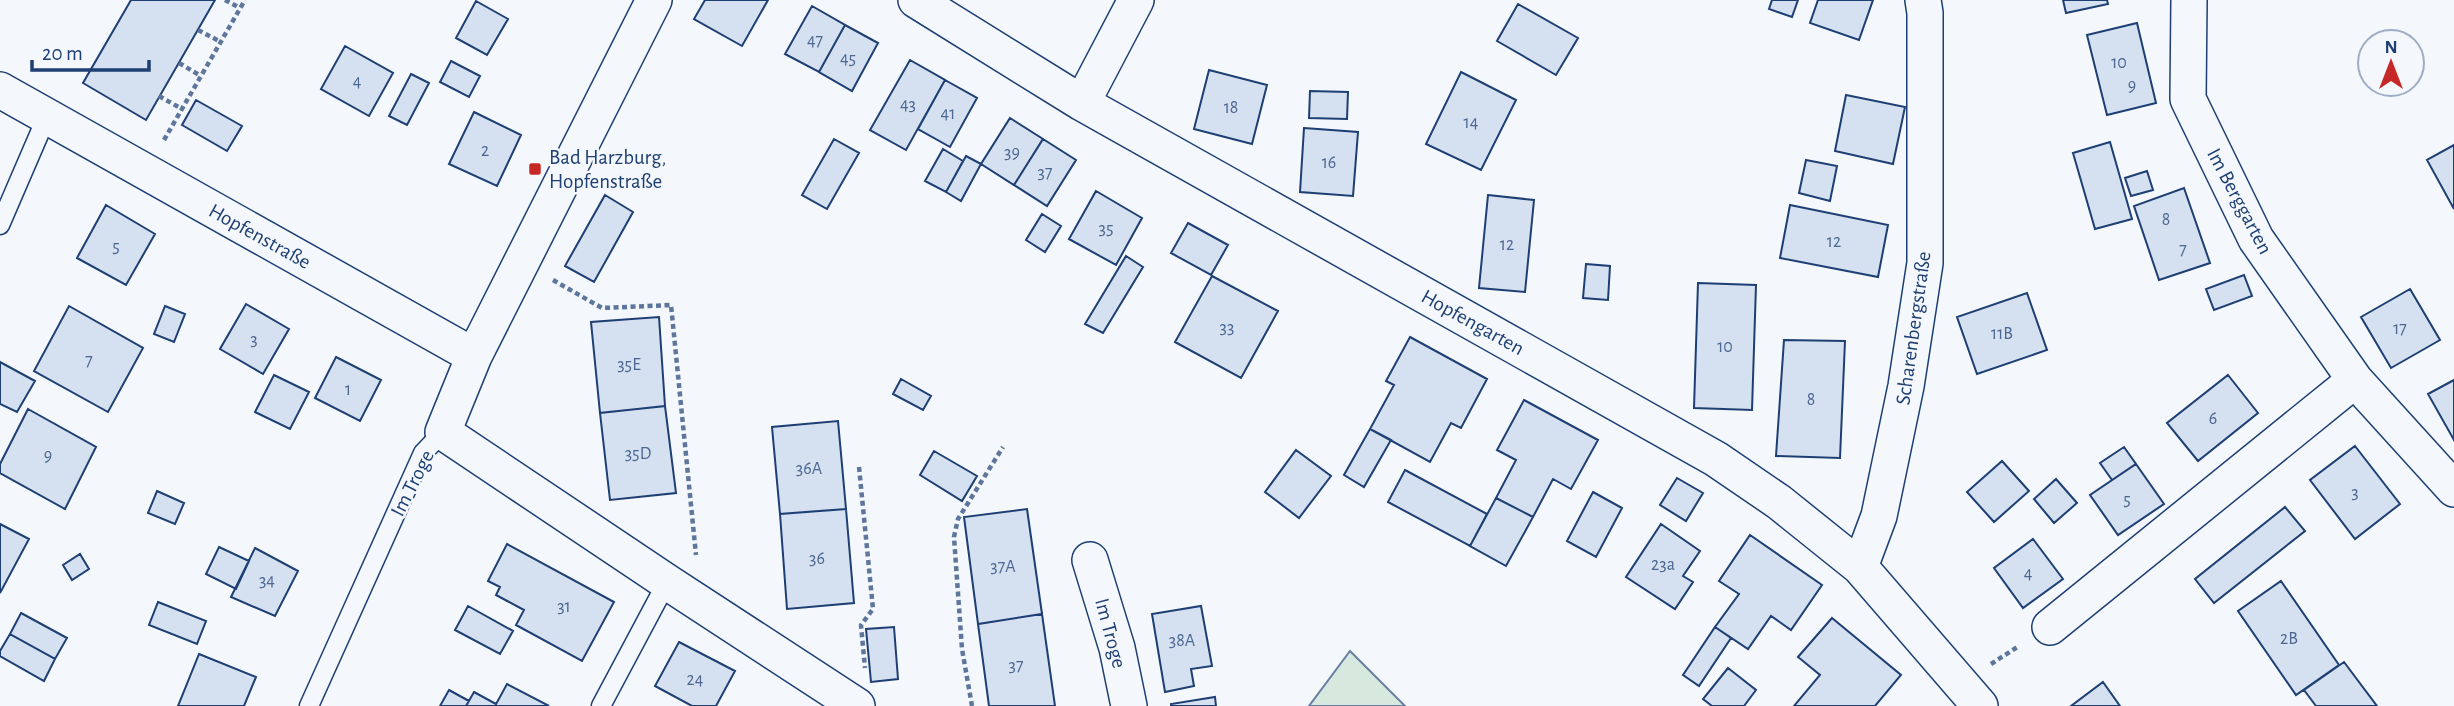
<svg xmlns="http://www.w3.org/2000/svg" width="2454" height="706" viewBox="0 0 2454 706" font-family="'Alegreya Sans',sans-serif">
	<rect width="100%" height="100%" fill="#f4f7fb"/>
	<!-- green -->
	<path fill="#d7e8df" stroke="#687fa3" stroke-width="2" d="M1350 651 1405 706H1309Z"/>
	<!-- building -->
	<path fill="#d5e0f0" stroke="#1d3f73" stroke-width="2" d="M131 0H215L146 120 83 83Z
		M705 0H768L742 46 694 19Z
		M1772 0H1798L1792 17 1769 9Z
		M1818 0H1873L1859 40 1810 23Z
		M2063 0H2107L2108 4 2066 13Z
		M476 1 508 19 487 55 456 38Z
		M1518 4 1578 38 1556 75 1497 41Z
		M812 6 845 25 819 72 785 54Z
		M2137 23 2156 103 2107 115 2087 35Z
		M845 25 878 43 852 91 819 72Z
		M345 46 393 73 369 116 321 89Z
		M910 60 945 80 906 150 870 130Z
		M451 61 480 76 469 97 440 82Z
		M1209 70 1267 85 1252 144 1194 129Z
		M1461 72 1516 100 1481 170 1426 144Z
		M411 74 429 83 407 125 389 116Z
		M945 80 977 98 950 147 918 129Z
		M1310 91 1348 92 1347 119 1309 118Z
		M1846 95 1905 107 1893 164 1835 151Z
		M196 100 242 126 227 151 182 125Z
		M474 112 521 135 497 186 449 164Z
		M1010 118 1043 139 1014 185 981 164Z
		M1304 128 1358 132 1353 196 1300 192Z
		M834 139 859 153 827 209 802 195Z
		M1043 139 1076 160 1047 206 1014 185Z
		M2110 142 2132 219 2095 229 2073 153Z
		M2454 145V209L2427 160Z
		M943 149 963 161 946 192 925 181Z
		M966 156 981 164 961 201 946 192Z
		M1806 160 1837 166 1830 201 1799 193Z
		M2147 171 2153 190 2131 196 2125 178Z
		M2184 188 2210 263 2159 280 2134 206Z
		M1096 191 1142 218 1116 265 1069 239Z
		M605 195 633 212 594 282 565 266Z
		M1488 195 1534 200 1525 292 1479 288Z
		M106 205 155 234 126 285 77 258Z
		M1790 205 1888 225 1878 277 1780 258Z
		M1042 214 1061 226 1045 252 1026 240Z
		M1188 223 1228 245 1211 275 1171 253Z
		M1126 256 1143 267 1103 333 1085 324Z
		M1586 264 1610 266 1608 300 1583 298Z
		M2244 275 2252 296 2214 310 2206 289Z
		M1212 276 1278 311 1241 378 1175 342Z
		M1698 283 1756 285 1752 410 1694 408Z
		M2410 289 2440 340 2391 368 2361 317Z
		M2027 293 2047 350 1977 374 1957 317Z
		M246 304 289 329 263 374 220 349Z
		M69 306 143 348 108 412 34 371Z
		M165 306 185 314 174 342 154 334Z
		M659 317 665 406 600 413 591 322Z
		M1410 337 1487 379 1461 428 1451 423 1430 462 1370 429 1394 385 1386 381Z
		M1784 340 1845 341 1840 458 1776 456Z
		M336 357 381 380 360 421 315 398Z
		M0 362 35 381 17 412 0 404Z
		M274 375 309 392 290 429 255 412Z
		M2228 375 2258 413 2198 461 2167 423Z
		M901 379 931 396 923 410 893 394Z
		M2454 380V440L2428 394Z
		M1524 400 1598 440 1571 489 1553 479 1533 517 1496 498 1516 460 1497 450Z
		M665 406 676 493 610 500 600 413Z
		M28 409 96 447 65 509 0 473V464Z
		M838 421 846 509 780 514 772 427Z
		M1370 429 1391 440 1364 487 1344 475Z
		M2355 446 2400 504 2355 539 2310 480Z
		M2124 447 2136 464 2112 480 2100 463Z
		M1296 450 1331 476 1299 518 1265 492Z
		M934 451 977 476 962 501 920 475Z
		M2002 461 2029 491 1994 522 1967 492Z
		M2136 464 2164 504 2118 535 2090 495Z
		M1405 470 1487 514 1470 546 1388 502Z
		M1677 478 1703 493 1686 521 1660 505Z
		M2056 479 2077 503 2054 523 2034 499Z
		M157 491 184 503 175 524 148 513Z
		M1593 492 1622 508 1596 557 1567 541Z
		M1496 498 1533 517 1506 566 1470 546Z
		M2285 507 2305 531 2214 603 2195 579Z
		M846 509 854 603 787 609 780 514Z
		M1027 509 1042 614 978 624 964 517Z
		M0 524 29 539 0 593Z
		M1661 524 1700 551 1683 576 1693 582 1675 609 1626 577Z
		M1750 535 1822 585 1791 630 1771 616 1748 649 1715 627 1739 594 1719 581Z
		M2033 539 2063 579 2023 608 1994 568Z
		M507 544 614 602 582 661 516 625 524 610 496 595 500 587 488 581Z
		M219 547 249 561 236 589 206 574Z
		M255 548 298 571 275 616 231 597Z
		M80 554 89 569 72 580 63 565Z
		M2281 581 2339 665 2296 695 2238 611Z
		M158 602 206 621 197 644 149 625Z
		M468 606 513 631 500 654 455 630Z
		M1201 606 1212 666 1191 669 1194 686 1165 692 1152 614Z
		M21 613 67 638 55 659 10 634Z
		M1042 614 1055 706H989L978 624Z
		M1832 618 1901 675 1875 706H1794L1820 675 1798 657Z
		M894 627 898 679 871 682 866 629Z
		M1715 627 1731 638 1699 686 1683 675Z
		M10 634 55 659 44 681 0 656V651Z
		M679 642 735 671 716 706H692L655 686Z
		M199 654 256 677 244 706H178Z
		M2344 662 2377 706H2316L2304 690Z
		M1728 668 1756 690 1744 706H1712L1703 699Z
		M2103 682 2120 706H2071Z
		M507 684 549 706H495Z
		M449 690 469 701 466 706H440Z
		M474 692 496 704 495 706H466Z
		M1215 697 1216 706H1171V704Z"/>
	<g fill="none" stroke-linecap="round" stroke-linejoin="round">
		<!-- service casing -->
		<g stroke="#1d3f73" stroke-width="21">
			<path id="service" d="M0 225 47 116
				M309 706 423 453 443 432
				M601 706 667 582"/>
		</g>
		<!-- minor casing -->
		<g stroke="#1d3f73" stroke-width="38">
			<path id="minor" d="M654 0 474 356 443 432 667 582 857 706
				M916 0 1082 103 1716 459 1779 502 1860 567 1980 706
				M2189 0 2188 99 2256 239 2355 380 2454 489
				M0 90 474 356
				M1082 103 1136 0
				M1090 560 1117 648 1129 706
				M1860 567 1879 516 1906 386 1925 263V13L1923 0
				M2050 627 2355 380"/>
		</g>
		<!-- path -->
		<path stroke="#5e769c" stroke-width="4.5" stroke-dasharray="5 3.5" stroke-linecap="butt" d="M225 0 240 8
			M198 30 221 42
			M179 63 201 76
			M159 96 182 109
			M164 140 245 0
			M553 280 602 308 671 305 696 555
			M859 467 873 609 861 625 865 668
			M1991 664 2019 646
			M972 706 962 649 954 537 958 519 1003 447"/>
		<!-- service -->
		<use href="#service" stroke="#f4f7fb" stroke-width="18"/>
		<!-- minor -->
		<use href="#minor" stroke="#f4f7fb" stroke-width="35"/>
	</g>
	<!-- markers -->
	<rect fill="#c62828" stroke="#f4f7fb" stroke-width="2.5" x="528" y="162" width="14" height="14" rx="3.5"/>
	<g text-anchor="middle" stroke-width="5" stroke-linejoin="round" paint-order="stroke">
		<!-- number labels -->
		<g font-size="18" fill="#4b6792">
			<text x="815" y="46">47</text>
			<text x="848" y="64">45</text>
			<text x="2119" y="68">10</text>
			<text x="357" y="87">4</text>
			<text x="2132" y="91">9</text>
			<text x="908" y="110">43</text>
			<text x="1231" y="113">18</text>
			<text x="948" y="119">41</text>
			<text x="1471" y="128">14</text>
			<text x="485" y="156">2</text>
			<text x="1012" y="158">39</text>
			<text x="1329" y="168">16</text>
			<text x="1045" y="178">37</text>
			<text x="2166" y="225">8</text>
			<text x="1106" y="234">35</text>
			<text x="1834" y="247">12</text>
			<text x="1507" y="250">12</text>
			<text x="116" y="252">5</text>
			<text x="2183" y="255">7</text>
			<text x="1227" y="333">33</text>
			<text x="2400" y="334">17</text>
			<text x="2002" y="339">11B</text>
			<text x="254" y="345">3</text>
			<text x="1725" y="352">10</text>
			<text x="89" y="366">7</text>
			<text x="629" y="370">35E</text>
			<text x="348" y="395">1</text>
			<text x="1811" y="405">8</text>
			<text x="2213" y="424">6</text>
			<text x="638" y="459">35D</text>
			<text x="48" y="461">9</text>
			<text x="809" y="474">36A</text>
			<text x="2355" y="498">3</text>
			<text x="2127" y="505">5</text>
			<text x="817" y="564">36</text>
			<text x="1663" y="570">23a</text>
			<text x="1003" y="572">37A</text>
			<text x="2028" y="579">4</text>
			<text x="267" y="586">34</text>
			<text x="564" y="612">31</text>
			<text x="2289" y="644">2B</text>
			<text x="1182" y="646">38A</text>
			<text x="1016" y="671">37</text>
			<text x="695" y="685">24</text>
		</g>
		<!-- poi labels -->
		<g font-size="21" fill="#1d3f73" stroke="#f4f7fb" text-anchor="start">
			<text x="549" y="164">Bad Harzburg,<tspan x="549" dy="24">Hopfenstraße</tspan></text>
		</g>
		<!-- street labels -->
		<g font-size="21" fill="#1d3f73" stroke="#f4f7fb">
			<text transform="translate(2240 201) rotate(62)" y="7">Im Berggarten</text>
			<text transform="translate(260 236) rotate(29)" y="7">Hopfenstraße</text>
			<text transform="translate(1473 322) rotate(29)" y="7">Hopfengarten</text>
			<text transform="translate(1913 328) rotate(-82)" y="7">Scharenbergstraße</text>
			<text transform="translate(412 483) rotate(-63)" y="7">Im Troge</text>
			<text transform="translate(1111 633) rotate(75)" y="7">Im Troge</text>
		</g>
	</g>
	<!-- north arrow -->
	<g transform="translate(2391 63)"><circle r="33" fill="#f4f7fb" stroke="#9eadc5" stroke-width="2"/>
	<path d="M0-5L12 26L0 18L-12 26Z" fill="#c62828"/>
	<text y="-10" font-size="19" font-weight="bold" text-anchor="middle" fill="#1d3f73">N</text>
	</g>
	<!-- scale -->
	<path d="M32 60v10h117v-10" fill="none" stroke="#1d3f73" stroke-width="3.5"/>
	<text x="42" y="60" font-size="21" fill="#1d3f73" stroke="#f4f7fb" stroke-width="5" paint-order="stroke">20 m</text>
</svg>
